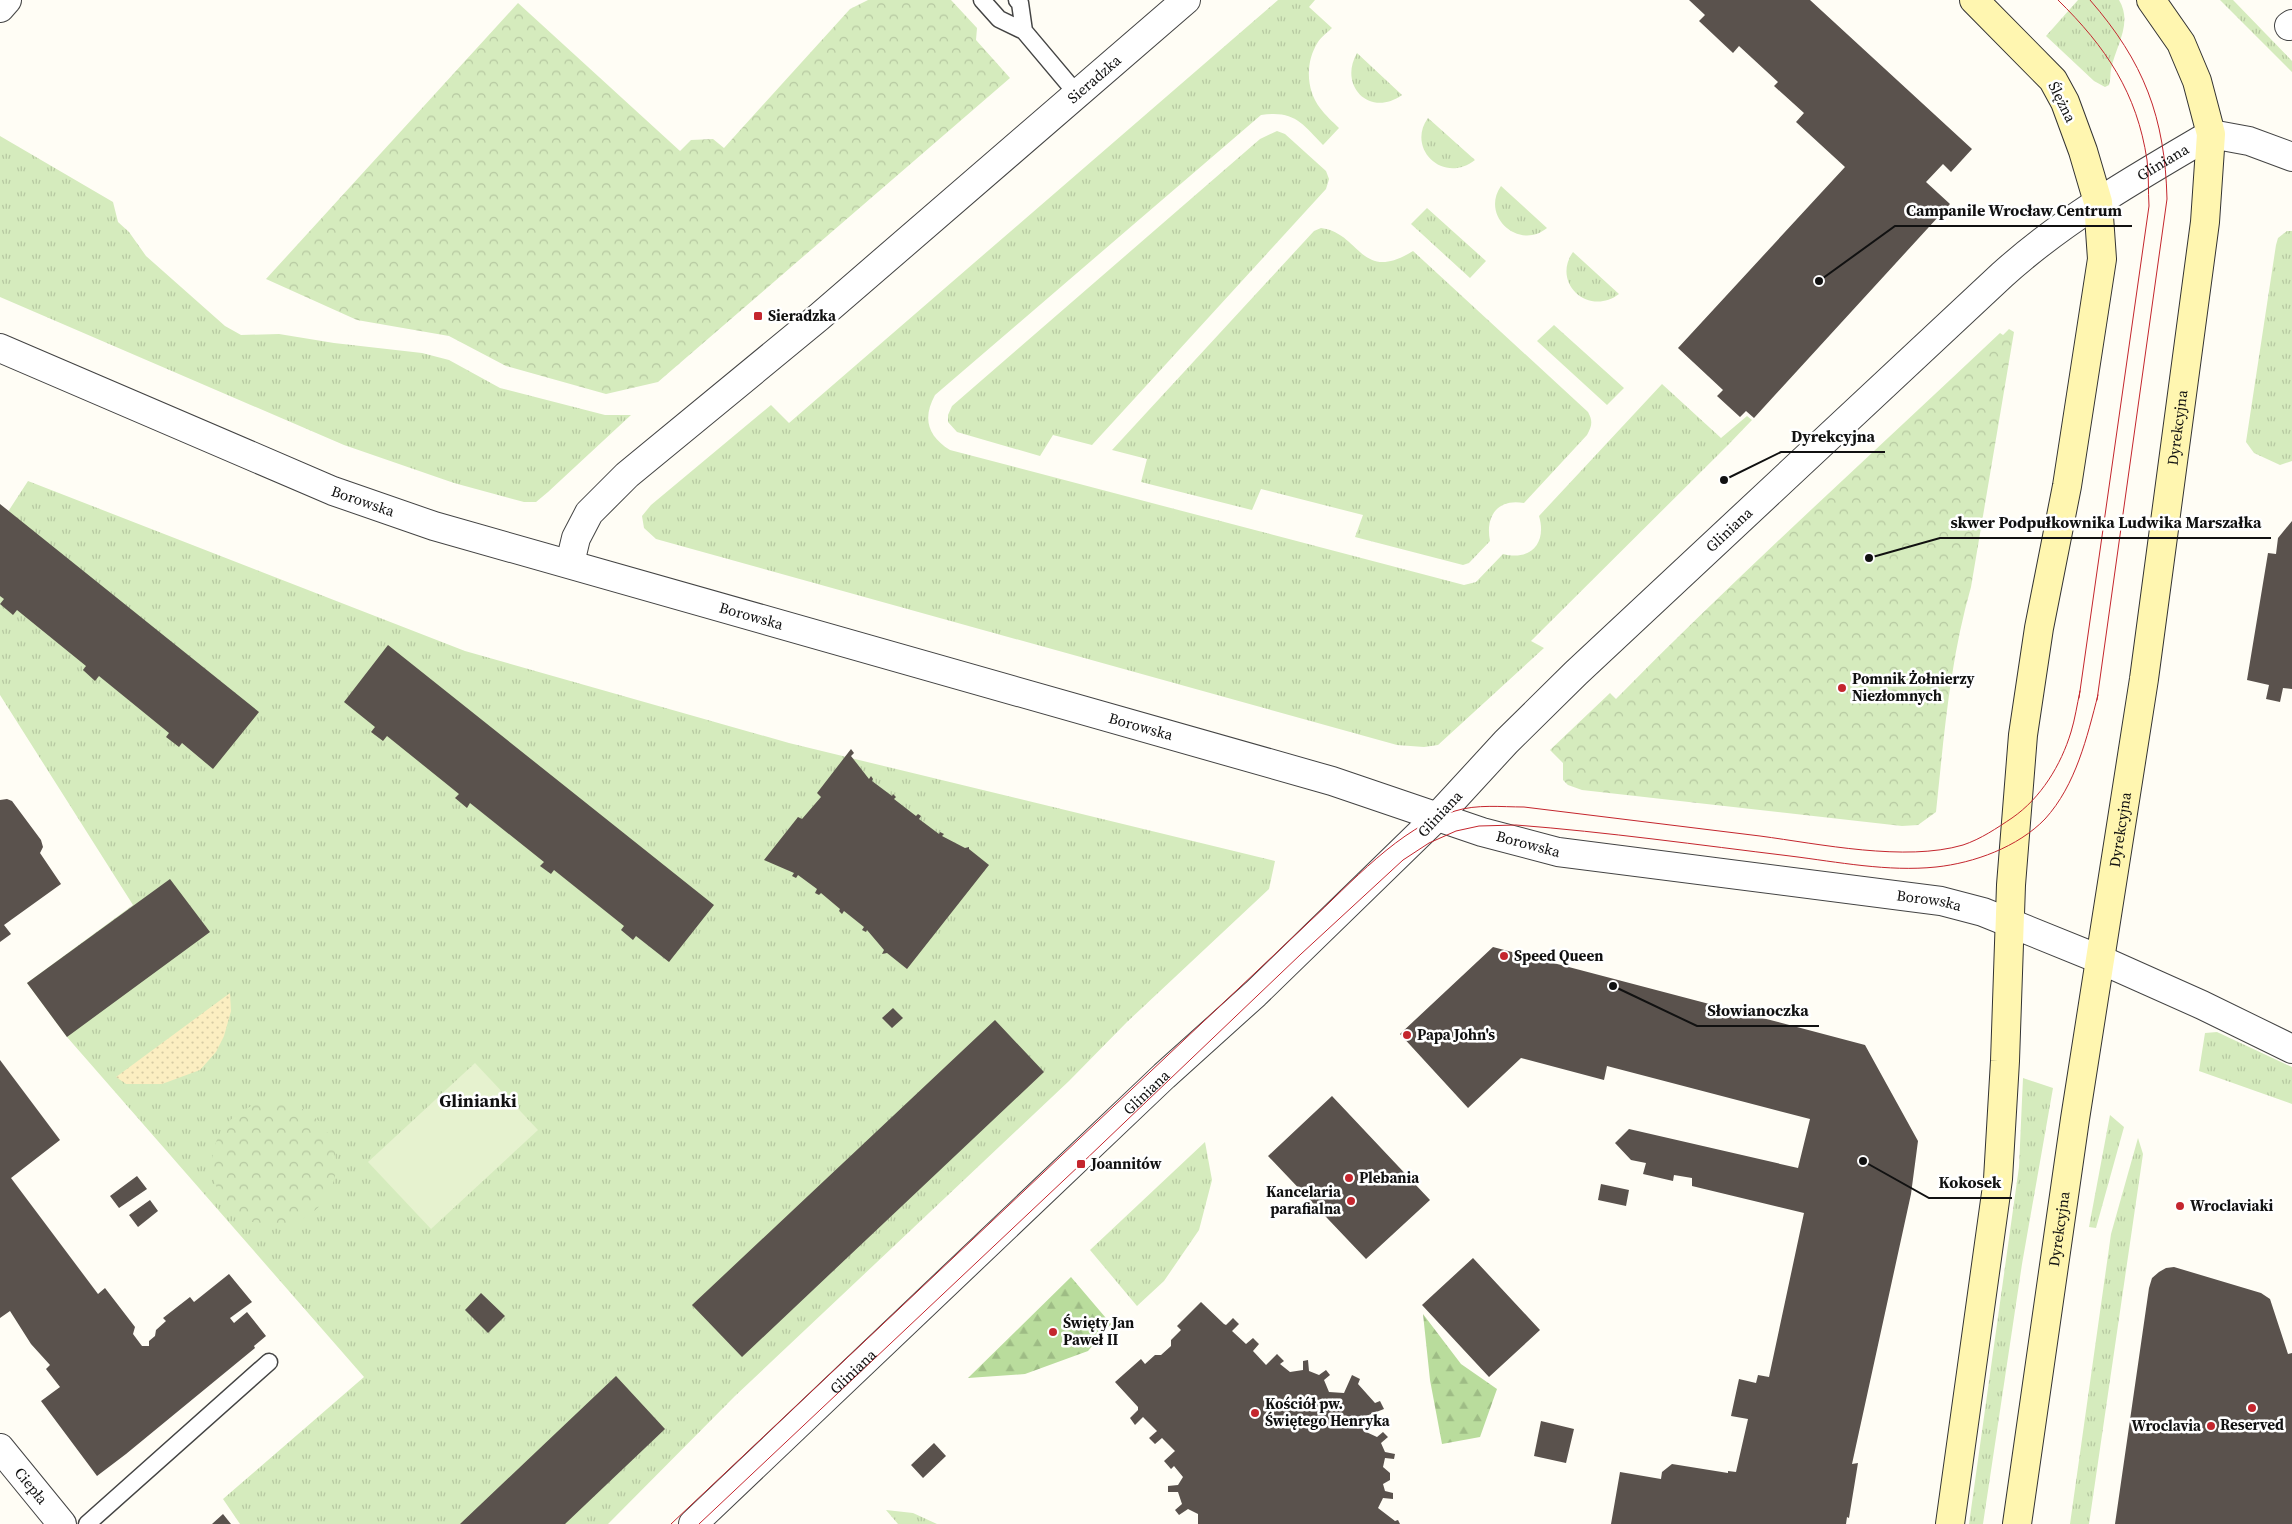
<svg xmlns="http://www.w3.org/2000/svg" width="2292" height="1524" viewBox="0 0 2292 1524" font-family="'Source Serif 4',serif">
	<defs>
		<pattern id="grass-tufts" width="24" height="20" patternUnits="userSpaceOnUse" patternTransform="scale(1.25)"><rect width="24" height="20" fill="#d5ebbd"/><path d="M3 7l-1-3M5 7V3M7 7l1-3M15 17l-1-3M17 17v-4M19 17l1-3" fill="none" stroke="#b6c8a1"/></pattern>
		<pattern id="forest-firs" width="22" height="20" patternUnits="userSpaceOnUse" patternTransform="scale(1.25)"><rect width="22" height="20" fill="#b9dc9c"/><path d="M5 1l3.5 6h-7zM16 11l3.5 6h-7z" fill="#9ebc85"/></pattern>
		<pattern id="sand-dots" width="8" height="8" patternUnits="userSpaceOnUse" patternTransform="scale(1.25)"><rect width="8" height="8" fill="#fbeec1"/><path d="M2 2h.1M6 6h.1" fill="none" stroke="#d6cba5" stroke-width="1.8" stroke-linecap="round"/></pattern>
		<pattern id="park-crowns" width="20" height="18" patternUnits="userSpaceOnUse" patternTransform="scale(1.25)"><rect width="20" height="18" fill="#d5ebbd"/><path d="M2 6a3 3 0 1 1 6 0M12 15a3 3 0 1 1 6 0" fill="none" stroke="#b6c8a1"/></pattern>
	</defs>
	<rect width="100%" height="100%" fill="#fffdf5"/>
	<!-- grass -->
	<path fill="url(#grass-tufts)" d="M1278 0H1315L1309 7 1332 28C1327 33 1321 37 1318 42 1305 62 1306 90 1320 108 1325 115 1333 122 1339 128L1323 145C1302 123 1294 110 1261 115L935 395C922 419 928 436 950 450L1464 585 1476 582 1503 554C1531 561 1547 543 1539 516L1662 384 1721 438 1747 416 1752 420 1728 445 1531 641 1544 648 1438 745 1424 747 1397 745 656 539 644 528 642 516 651 505 771 405 789 423Z
		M2078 0H2119C2133 23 2116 46 2111 69 2110 74 2111 79 2109 85L2105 87 2094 81 2046 36Z
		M2220 0H2233L2292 61V72Z
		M1357 53 1402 95C1370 118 1338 86 1357 53Z
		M1428 118 1475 160C1443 185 1406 148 1428 118Z
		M1277 131 1285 134 1326 171 1329 179 1326 189 1092 445 1053 435 1040 456 957 432 948 422V415L952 406 1260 139Z
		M0 136 113 202 118 222 129 232 146 256 225 326 241 335 279 334 334 343 422 353 449 360 500 388 605 415H631L548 492 536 502H524L454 483 344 445 0 297Z
		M1501 186 1547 228C1519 251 1480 216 1501 186Z
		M1427 208 1486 261 1470 278 1411 224Z
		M1321 228C1361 233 1360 284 1413 251L1588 412C1593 421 1592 426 1587 435L1524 503C1498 498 1485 516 1490 541L1469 563 1463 565 1355 537 1363 515 1261 489 1252 510 1141 482 1147 459 1112 450 1314 231Z
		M2287 231H2292V461L2280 465 2254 453 2246 442 2276 245 2278 238Z
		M1573 252 1619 294C1589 317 1551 283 1573 252Z
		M1554 325 1624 388 1607 405 1537 341Z
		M28 481 465 651 789 743 1275 861 1269 889 1127 1022 1069 1081 735 1396 608 1524H240L223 1499 364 1377 67 1037 27 983 133 905 0 695V524Z
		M2217 1032 2292 1067V1104L2199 1071 2205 1033Z
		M2023 1078 2053 1088 2022 1264 1983 1524H1969L2019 1167Z
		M2110 1115 2124 1127 2096 1228 2089 1227Z
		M2138 1138 2143 1154 2089 1524H2070L2111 1234Z
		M1205 1142 1212 1180 1199 1230 1164 1281 1137 1306 1090 1250Z
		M886 1510 913 1513 937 1524H898Z"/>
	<!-- forest -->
	<path fill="url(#forest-firs)" d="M1071 1277 1111 1324 1088 1351 1025 1374 968 1378Z
		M1423 1314 1461 1364 1497 1389 1480 1437 1442 1444 1430 1380Z"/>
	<!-- sand -->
	<path fill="url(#sand-dots)" d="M230 993 231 1011 224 1036 216 1052 200 1070 162 1084H126L116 1077Z"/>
	<!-- park -->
	<path fill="url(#park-crowns)" d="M868 0H951L977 28 976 40 1010 78 658 382 606 394 506 366 449 336 357 320 266 279 518 3 680 151 691 140 713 139 724 148 850 9Z
		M2009 329 2014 332 1971 587C1950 660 1944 736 1936 812L1918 825 1902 826 1582 790 1568 785 1563 780V763L1550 750 1610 693 1616 699C1740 573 1872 454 2000 333L2003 335Z
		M212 1164a62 62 0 1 1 124 0a62 62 0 1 1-124 0Z"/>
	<!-- pitch -->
	<path fill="#e6f2cf" d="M475 1063 538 1130 431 1229 368 1162Z"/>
	<!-- building -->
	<path fill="#5a524d" d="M1689 0H1810L1972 149 1951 172 1943 164 1926 182 1950 204 1754 418 1746 411 1740 417 1717 396 1723 390 1678 348 1845 167 1796 122 1804 113 1774 86 1778 82 1739 46 1733 53 1699 21 1705 15Z
		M0 504 259 712 213 769 182 743 179 747 166 737 169 733 99 676 95 681 83 670 86 666 17 610 13 615 0 604 4 599 0 596Z
		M2292 521V689L2283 688 2280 702 2266 699 2269 685 2247 680 2268 553 2276 554 2278 538Z
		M388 645 714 905 669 962 636 936 633 940 621 930 624 926 554 870 551 874 540 866 544 862 470 803 467 808 455 798 459 794 387 736 383 741 371 732 375 727 344 702Z
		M851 749 854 753 851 756 869 779 871 776 873 779 872 781 892 796 893 794 896 797 894 799 916 816 918 814 921 816 919 819 939 834 940 832 944 834 942 836 965 848 969 847V849L989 865 907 969 887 953 882 954 884 950 867 930 866 932 862 930 864 927 844 911 842 914 839 911 840 909 821 893 819 895 815 893 817 889 798 875 796 878 792 876 794 873 764 860 798 817 802 819 821 797 817 793Z
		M7 799 12 801 41 840 43 847 40 853 61 884 4 925 11 934 0 942V800Z
		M170 879 210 932 67 1037 27 983Z
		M1493 947 1865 1045 1918 1141 1911 1194 1852 1464 1858 1463 1849 1518 1847 1517 1846 1524H1611L1620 1472 1661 1479 1662 1472 1672 1464 1728 1473V1471L1736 1472 1748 1419 1731 1416 1739 1379 1756 1383 1758 1375 1769 1377 1804 1213 1692 1186V1178L1674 1175 1673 1181 1643 1174 1646 1163 1631 1160 1615 1143 1629 1129 1798 1168 1810 1119 1607 1066 1604 1080 1521 1058 1468 1108 1400 1034Z
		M893 1008 903 1018 892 1028 882 1018Z
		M995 1020 1044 1072 742 1357 692 1305Z
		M0 1060 60 1140 11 1178 98 1294 105 1288 135 1327 133 1334 142 1346H149V1341L155 1336 156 1330 166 1321 163 1318 190 1297 194 1302 229 1274 252 1302 230 1318 234 1323 247 1312 266 1336 254 1346 255 1348 126 1454 97 1476 41 1401 60 1387 46 1369 50 1365 31 1344 10 1311 0 1318Z
		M1332 1096 1430 1200 1366 1259 1268 1156Z
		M137 1176 147 1189 119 1208 110 1196Z
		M1601 1184 1629 1190 1626 1206 1598 1200Z
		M150 1200 158 1211 138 1227 129 1215Z
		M1473 1258 1540 1330 1489 1377 1422 1305Z
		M2174 1267 2261 1293 2270 1299 2288 1354 2292 1353V1524H2115L2149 1288 2152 1278 2159 1272 2166 1268Z
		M481 1293 505 1316 488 1333 465 1310Z
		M1201 1302 1224 1324 1226 1325 1233 1318 1239 1324 1232 1331 1246 1344 1253 1338 1259 1344 1253 1351 1266 1365 1277 1354 1284 1361 1280 1364 1290 1372 1303 1370V1361L1308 1360 1309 1371 1319 1375 1326 1370 1330 1375 1324 1380 1329 1392 1344 1393 1352 1375 1360 1379 1358 1384 1375 1403 1380 1401 1384 1409 1366 1416 1364 1431 1377 1437 1383 1432 1388 1437 1381 1443 1385 1452 1395 1454 1394 1459 1385 1458 1383 1467 1390 1473V1480L1383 1484 1385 1491 1393 1493V1499L1383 1498 1378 1508 1395 1521 1398 1520 1400 1524H1198V1514L1188 1509 1179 1515 1175 1510 1182 1504 1178 1492H1168V1486L1178 1485 1183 1477 1174 1466 1171 1469 1164 1461 1175 1451 1162 1438 1155 1444 1149 1438 1157 1431 1143 1417 1135 1425 1130 1418 1138 1410V1407L1115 1382 1141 1359 1145 1364 1155 1355H1161L1171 1346V1340L1181 1330 1177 1326Z
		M616 1376 665 1429 565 1524H460Z
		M1541 1421 1574 1429 1566 1463 1534 1456Z
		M934 1443 946 1456 923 1478 911 1465Z
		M223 1514 231 1524H212Z"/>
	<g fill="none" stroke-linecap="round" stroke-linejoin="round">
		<!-- service casing -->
		<g stroke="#444" stroke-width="19">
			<path id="service" d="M982 0 999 19 1024 31 1077 94
				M1017 0 1020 3 1024 31
				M87 1524 269 1362"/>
		</g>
		<!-- minor casing -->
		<g stroke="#444" stroke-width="30">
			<g id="minor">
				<path d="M0 8 7 0"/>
				<path d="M2289 26 2292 24"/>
				<path id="s1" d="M570 563 576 538 589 513 627 475 819 317 1186 0"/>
				<path id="s2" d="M0 1448 62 1524"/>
				<path id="s3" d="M693 1524 1164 1076 1255 994 1437 817"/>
			</g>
		</g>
		<!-- tertiary casing -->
		<g stroke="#444" stroke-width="30">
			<g id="tertiary">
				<path id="s4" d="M0 348 333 491 434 526 1332 781 1482 832 1558 852 1941 901 1983 912 2099 959 2202 1005 2292 1049"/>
				<path id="s5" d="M1437 817 1506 742 1576 673 2002 275C2065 218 2138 177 2211 134L2249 141 2292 157"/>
			</g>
		</g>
		<!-- secondary casing -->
		<g stroke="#333" stroke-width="30">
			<g id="secondary">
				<path d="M1950 1524 1998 1179 2005 1061 2011 885 2023 735 2039 628 2067 486 2102 259 2098 202 2083 151 2065 102 2053 80 1974 0"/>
				<path id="s6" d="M2017 1524 2075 1119 2144 679 2205 222 2211 134 2197 81 2181 43 2151 0"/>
			</g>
		</g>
		<!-- service -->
		<use href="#service" stroke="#fff" stroke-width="16"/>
		<!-- minor -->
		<use href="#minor" stroke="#fff" stroke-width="28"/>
		<!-- tertiary -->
		<use href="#tertiary" stroke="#fff" stroke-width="28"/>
		<!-- secondary -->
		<use href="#secondary" stroke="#fff6b0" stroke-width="28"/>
		<!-- tram -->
		<path stroke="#c4262e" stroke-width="1" d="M2058 0C2106 47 2137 93 2147 160 2149 175 2148 191 2149 206L2079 698
			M2090 0C2144 62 2165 117 2167 199L2097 700
			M671 1524 1309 922C1350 884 1400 827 1455 811 1477 804 1501 807 1524 807 1603 817 1681 826 1760 836 1820 844 1905 862 1963 845 1981 839 1997 828 2012 818 2041 798 2061 765 2071 732 2075 719 2077 705 2080 691
			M699 1524 1081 1164 1301 954 1403 860 1429 843 1456 831 1479 826 1516 825C1607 832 1699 845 1790 856 1838 862 1888 872 1936 867 1974 863 2018 847 2045 819 2076 785 2087 737 2098 695"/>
	</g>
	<!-- markers -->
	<g fill="#c4262e" stroke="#fff" stroke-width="2">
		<rect x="753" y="311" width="10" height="10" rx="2.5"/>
		<circle cx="1842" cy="688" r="5"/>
		<circle cx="1504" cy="956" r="5"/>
		<circle cx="1407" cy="1035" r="5"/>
		<rect x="1076" y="1159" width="10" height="10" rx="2.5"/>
		<circle cx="1349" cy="1178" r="5"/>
		<circle cx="1351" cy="1201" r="5"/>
		<circle cx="2180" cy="1206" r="5"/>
		<circle cx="1053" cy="1332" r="5"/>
		<circle cx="2252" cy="1408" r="5"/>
		<circle cx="1255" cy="1413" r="5"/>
		<circle cx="2211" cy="1426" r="5"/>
	</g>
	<g text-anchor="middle" stroke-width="5" stroke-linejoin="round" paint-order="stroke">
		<!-- street labels -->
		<g font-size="15" fill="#111" stroke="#fff">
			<text dy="5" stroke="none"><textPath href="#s1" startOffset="720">Sieradzka</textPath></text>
			<text transform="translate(2062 102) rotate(64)" y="5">Ślężna</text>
			<text dy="5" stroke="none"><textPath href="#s5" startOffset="980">Gliniana</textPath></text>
			<text dy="5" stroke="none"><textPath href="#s6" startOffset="1108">Dyrekcyjna</textPath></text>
			<text dy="5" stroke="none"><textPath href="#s4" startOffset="394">Borowska</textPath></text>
			<text dy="5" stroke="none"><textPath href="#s5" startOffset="410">Gliniana</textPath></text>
			<text dy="5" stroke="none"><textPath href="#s4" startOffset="799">Borowska</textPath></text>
			<text dy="5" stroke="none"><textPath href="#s4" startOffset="1204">Borowska</textPath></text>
			<text transform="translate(1440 814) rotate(-47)" y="5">Gliniana</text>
			<text dy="5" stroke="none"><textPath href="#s6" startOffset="702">Dyrekcyjna</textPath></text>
			<text dy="5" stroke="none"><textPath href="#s4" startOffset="1609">Borowska</textPath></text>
			<text dy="5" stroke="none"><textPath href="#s4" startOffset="2014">Borowska</textPath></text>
			<text dy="5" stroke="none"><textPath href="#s3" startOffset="626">Gliniana</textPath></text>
			<text dy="5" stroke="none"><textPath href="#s6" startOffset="298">Dyrekcyjna</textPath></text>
			<text dy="5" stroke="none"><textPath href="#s3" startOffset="221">Gliniana</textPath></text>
			<text dy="5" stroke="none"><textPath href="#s2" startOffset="49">Ciepła</textPath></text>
		</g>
		<!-- poi labels -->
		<g font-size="15" font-weight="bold" fill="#111" stroke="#fff" text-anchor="start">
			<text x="768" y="321">Sieradzka</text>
			<text x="1852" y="684">Pomnik Żołnierzy<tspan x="1852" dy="17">Niezłomnych</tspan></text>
			<text x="1514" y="961">Speed Queen</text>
			<text x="1417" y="1040">Papa John's</text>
			<text x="1091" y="1169">Joannitów</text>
			<text x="1359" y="1183">Plebania</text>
			<text x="1341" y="1197" text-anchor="end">Kancelaria<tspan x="1341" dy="17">parafialna</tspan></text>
			<text x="2190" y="1211">Wroclaviaki</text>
			<text x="1063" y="1328">Święty Jan<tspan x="1063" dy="17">Paweł II</tspan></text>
			<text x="1265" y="1409">Kościół pw.<tspan x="1265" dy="17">Świętego Henryka</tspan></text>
			<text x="2252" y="1430" text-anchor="middle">Reserved</text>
			<text x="2201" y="1431" text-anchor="end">Wroclavia</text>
		</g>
		<!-- quarter labels -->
		<g font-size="18" font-weight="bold" fill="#111" stroke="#fff">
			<text x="478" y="1107">Glinianki</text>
		</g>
	</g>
	<!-- callouts -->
	<path fill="none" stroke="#111" stroke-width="2" d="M1819 281L1895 226H2132M1724 480L1781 452H1885M1869 558L1940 538H2271M1613 986L1697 1026H1819M1863 1161L1929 1198H2012"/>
	<g fill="#111" stroke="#fff" stroke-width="2">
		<circle cx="1819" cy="281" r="5"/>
		<circle cx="1724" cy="480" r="5"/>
		<circle cx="1869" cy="558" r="5"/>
		<circle cx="1613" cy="986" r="5"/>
		<circle cx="1863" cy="1161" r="5"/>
	</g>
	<g font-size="16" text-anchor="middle" font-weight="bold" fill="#111" stroke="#fff" stroke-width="5" stroke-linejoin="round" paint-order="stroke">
		<text x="2014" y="216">Campanile Wrocław Centrum</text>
		<text x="1833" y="442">Dyrekcyjna</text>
		<text x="2106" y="528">skwer Podpułkownika Ludwika Marszałka</text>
		<text x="1758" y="1016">Słowianoczka</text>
		<text x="1970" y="1188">Kokosek</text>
	</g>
</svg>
